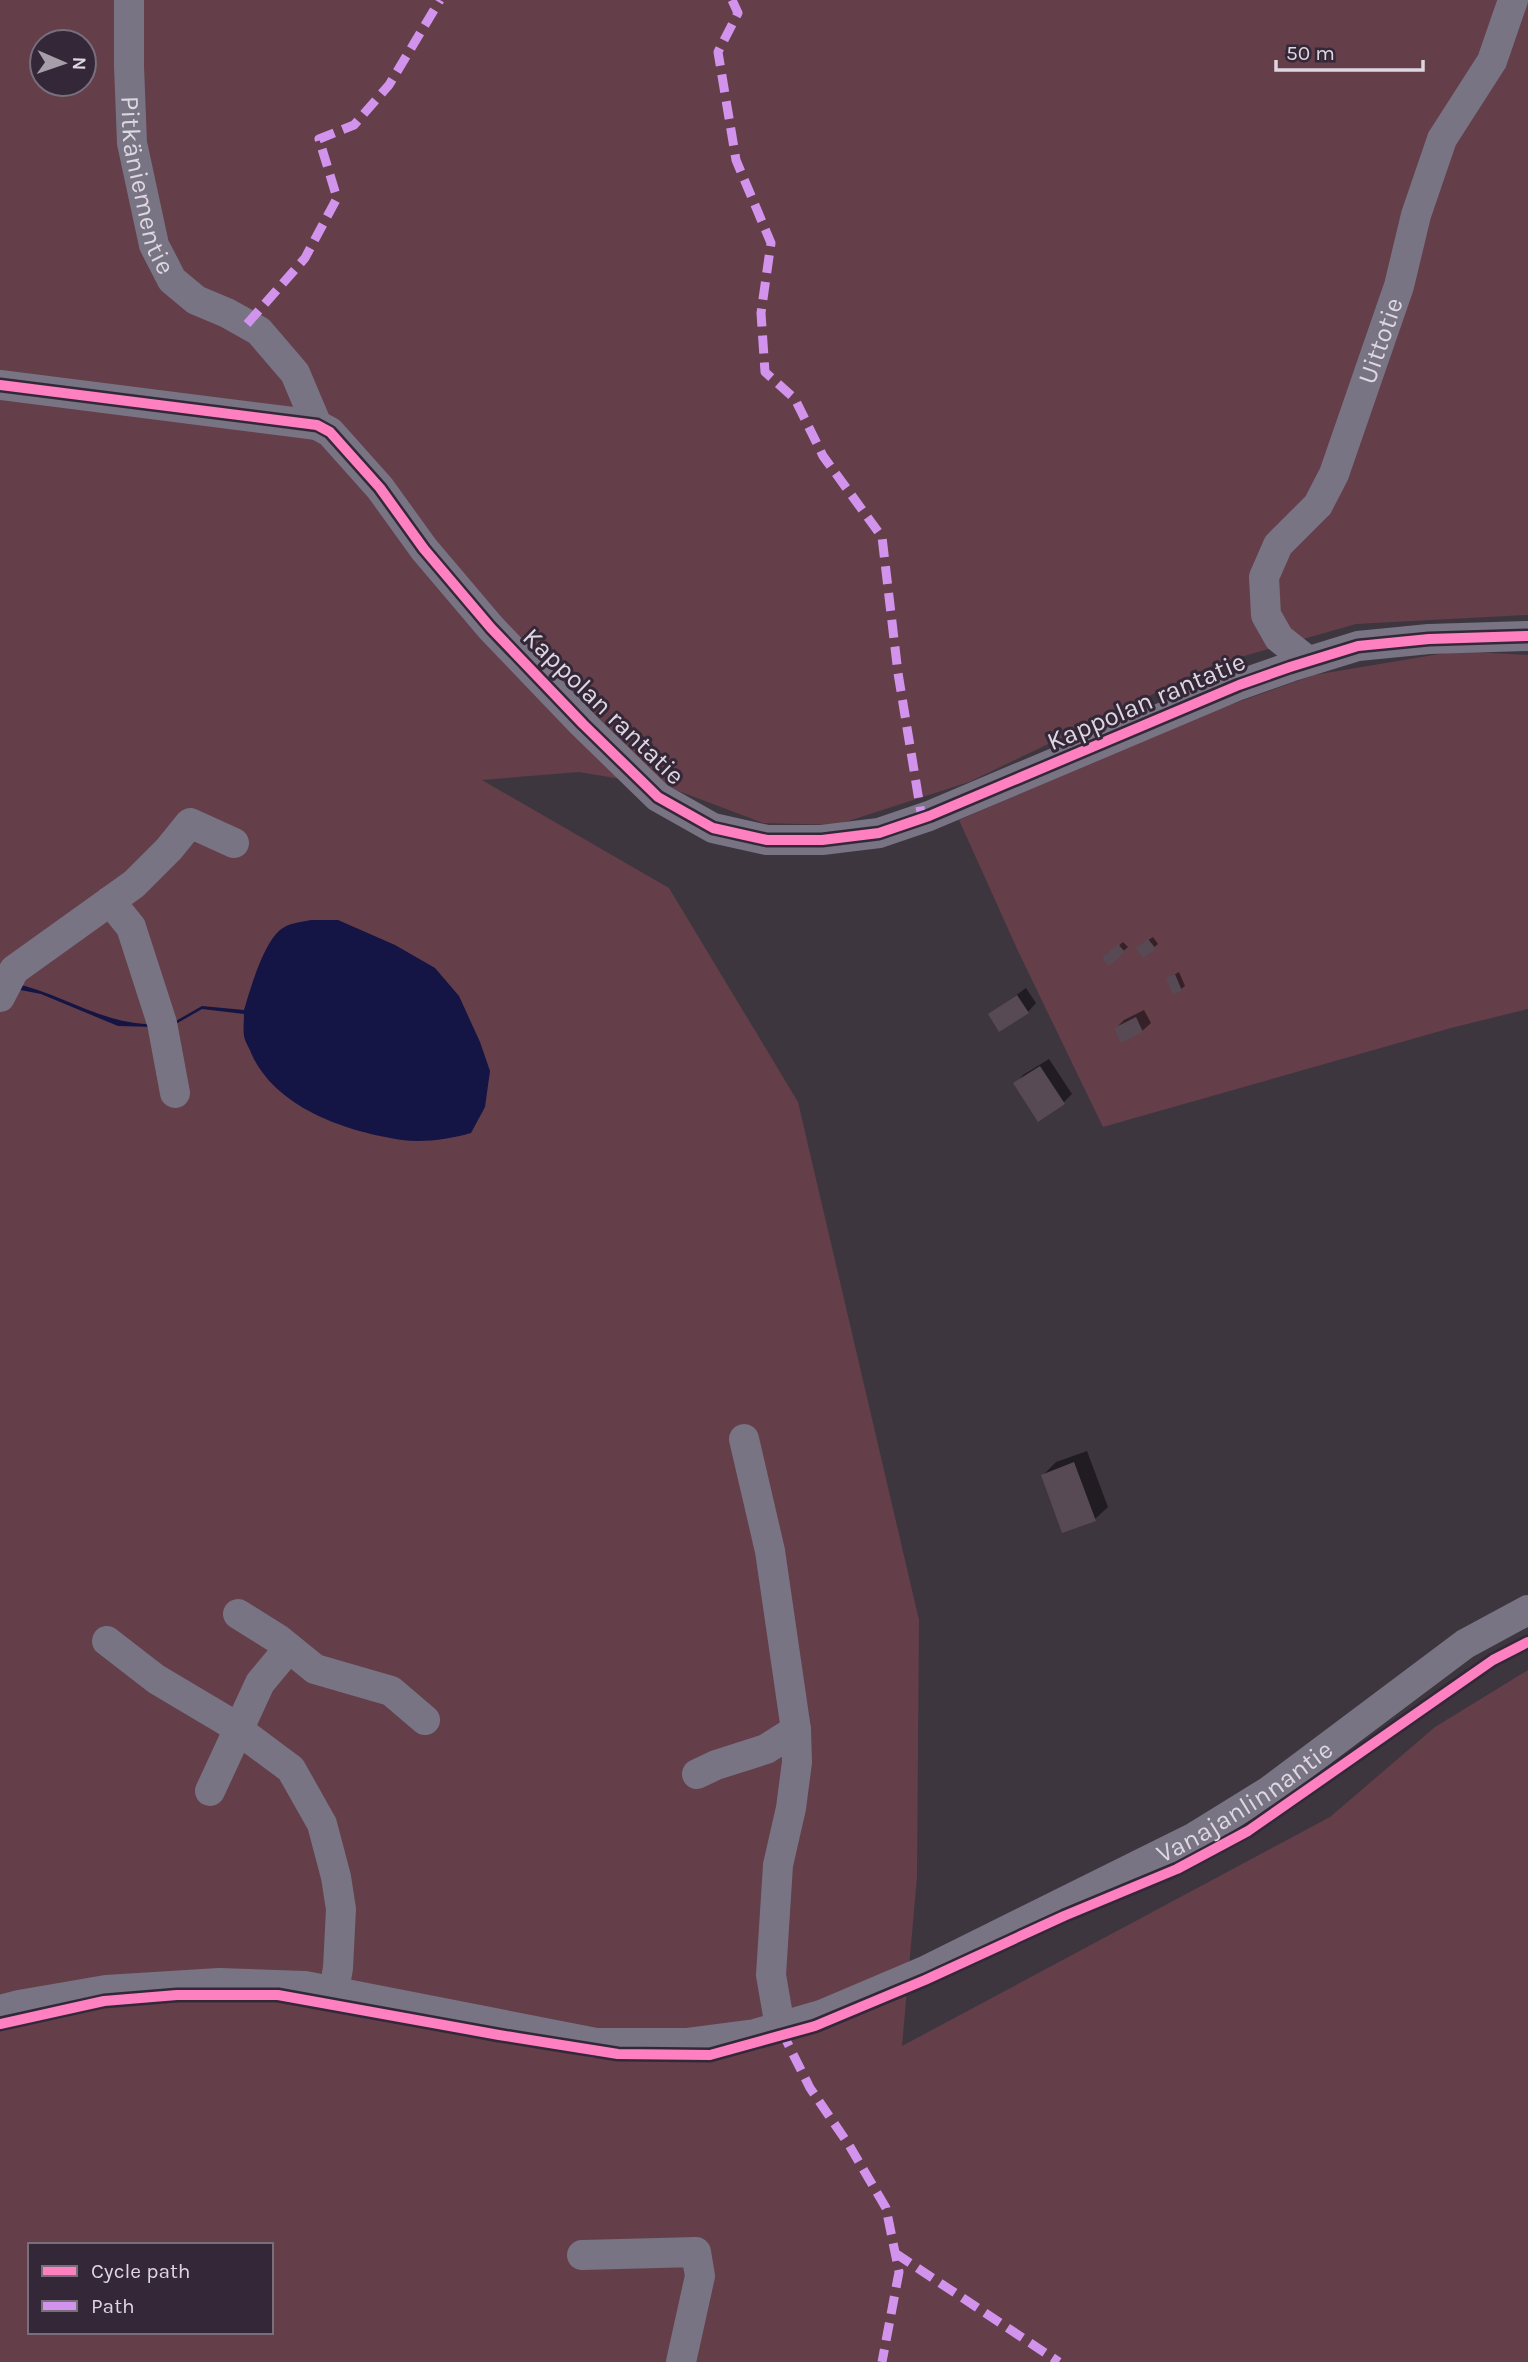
<svg xmlns="http://www.w3.org/2000/svg" width="1528" height="2362" viewBox="0 0 1528 2362" font-family="Karla,sans-serif">
	<rect width="100%" height="100%" fill="#3d363f"/>
	<!-- green -->
	<path fill="#643e49" fill-rule="evenodd" d="M0 0H1528V615L1356 624 1216 664 969 782 836 825 763 823 668 787 579 772 482 780 669 888 798 1102 919 1620 917 1877 902 2046 1330 1817 1435 1727 1528 1670V2362H0ZM42 42H84V84H42ZM30 2245H271V2332H30Z
		M1457 651 1528 655V1009L1451 1028 1103 1127 1018 951 959 820 1199 716 1314 675Z"/>
	<!-- water -->
	<path fill="#141544" d="M311 920H338L395 945 435 968 459 996 480 1042 490 1071 485 1107 471 1133C450 1139 424 1143 402 1140 348 1132 277 1109 252 1055 250 1049 245 1042 244 1036 243 1029 244 1021 244 1014L202 1009 174 1025V1022L202 1006 244 1010C250 990 263 944 280 930 288 923 301 922 311 920Z
		M12 983C62 993 104 1026 156 1024V1027L118 1026 41 994 10 988Z"/>
	<!-- shadow -->
	<path fill="#0007" d="M1153 937 1158 944 1143 956 1141 945Z
		M1123 942 1128 947 1109 963 1105 958Z
		M1179 972 1185 986 1181 989 1168 978Z
		M1026 988 1036 1003 1028 1012 1000 1030 990 1014Z
		M1144 1010 1151 1023 1142 1031 1116 1028 1124 1020Z
		M1049 1059 1072 1094 1064 1102 1015 1084 1023 1075Z
		M1087 1451 1108 1507 1095 1519 1043 1475 1056 1462Z"/>
	<!-- building -->
	<path fill="#584a55" d="M1148 939 1156 949 1143 958 1136 948Z
		M1118 944 1125 952 1109 966 1102 958Z
		M1175 974 1182 991 1173 995 1166 978Z
		M1017 995 1029 1013 999 1032 988 1014Z
		M1136 1017 1143 1032 1121 1043 1114 1028Z
		M1040 1066 1065 1104 1038 1122 1013 1083Z
		M1074 1462 1096 1521 1062 1533 1041 1475Z"/>
	<g fill="none" stroke-linecap="round" stroke-linejoin="round">
		<!-- minor -->
		<g stroke="#787483" stroke-width="30">
			<path id="s1" d="M129 0V66L132 143 154 245 172 280 196 300 227 313 259 331 295 373 317 425"/>
			<path d="M0 385 317 425 330 432 380 488 424 549 491 628 583 724 658 797 713 828 767 840H822L879 833 929 816 1239 685 1290 667 1358 646 1429 639 1528 636"/>
			<path id="s2" d="M1308 661 1279 638 1266 615 1264 577 1278 545 1318 505 1334 474 1399 286 1416 215 1442 139 1492 61 1513 0"/>
			<path d="M110 901 131 927 162 1023 175 1093"/>
			<path d="M0 997 14 970 134 884 169 849 190 823 234 843"/>
			<path d="M744 1439 770 1551 796 1730"/>
			<path d="M238 1614 278 1639 315 1669 391 1691 425 1720"/>
			<path d="M107 1641 156 1679 225 1720 291 1769 322 1824 336 1877 341 1909 338 1968 334 1991"/>
			<path d="M697 1774 716 1765 766 1749 796 1730 797 1762 791 1808 778 1865 771 1975 780 2027"/>
			<path d="M210 1791 260 1683 289 1648"/>
			<path id="s3" d="M0 2010 19 2005 106 1990 219 1983 305 1986 596 2043H686L755 2034 821 2015 927 1970 1193 1838 1269 1791 1465 1644 1528 1610"/>
			<path d="M582 2255 696 2252 700 2276 681 2362"/>
		</g>
		<!-- quiet -->
		<path stroke="#d193ec" stroke-width="9" stroke-dasharray="18 9" stroke-linecap="butt" d="M732 0 738 13 718 52 736 160 771 243 761 313 765 372 795 399 823 456 882 537 898 673 922 819
			M247 324 305 258 337 198 319 139 354 125 389 85 440 0
			M781 2030 810 2088 849 2145 886 2208 899 2272 882 2362
			M895 2253 1059 2362"/>
		<!-- cycleway casing -->
		<g stroke="#342838" stroke-width="15">
			<path id="cycleway" d="M0 385 317 425 330 432 380 488 424 549 491 628 583 724 658 797 713 828 767 840H822L879 833 929 816 1239 685 1290 667 1358 646 1429 639 1528 636
				M0 2024 104 2001 177 1995H278L499 2035 618 2054 710 2055 815 2026 925 1980 1064 1916 1177 1869 1248 1831 1493 1660 1528 1642"/>
		</g>
		<!-- cycleway -->
		<use href="#cycleway" stroke="#ff80c0" stroke-width="10"/>
	</g>
	<g text-anchor="middle" stroke-width="6" stroke-linejoin="round" paint-order="stroke">
		<!-- street labels -->
		<g font-size="26" fill="#ded6e1" stroke="#342838">
			<text dy="9" stroke="none"><textPath href="#s1" startOffset="187">Pitkäniementie</textPath></text>
			<text dy="9" stroke="none"><textPath href="#s2" startOffset="369">Uittotie</textPath></text>
			<text transform="translate(1146 701) rotate(-23)" y="9">Kappolan rantatie</text>
			<text transform="translate(604 706) rotate(44)" y="9">Kappolan rantatie</text>
			<text dy="9" stroke="none"><textPath href="#s3" startOffset="1307">Vanajanlinnantie</textPath></text>
		</g>
	</g>
	<!-- legend -->
	<rect x="28" y="2243" width="245" height="91" fill="#342838" stroke="#786e7c" stroke-width="2"/>
	<rect x="42" y="2266" width="35" height="10" fill="#ff80c0" stroke="#786e7c" stroke-width="2"/>
	<text x="91" y="2278" font-size="21" fill="#ded6e1">Cycle path</text>
	<rect x="42" y="2301" width="35" height="10" fill="#d193ec" stroke="#786e7c" stroke-width="2"/>
	<text x="91" y="2313" font-size="21" fill="#ded6e1">Path</text>
	<!-- north arrow -->
	<g transform="translate(63 63) rotate(92)"><circle r="33" fill="#342838" stroke="#786e7c" stroke-width="2"/>
	<path d="M0-5L12 26L0 18L-12 26Z" fill="#a69ea8"/>
	<text y="-10" font-size="19" font-weight="bold" text-anchor="middle" fill="#ded6e1">N</text>
	</g>
	<!-- scale -->
	<path d="M1276 60v10h147v-10" fill="none" stroke="#ded6e1" stroke-width="3.5"/>
	<text x="1286" y="60" font-size="21" fill="#ded6e1" stroke="#342838" stroke-width="5" paint-order="stroke">50 m</text>
</svg>
